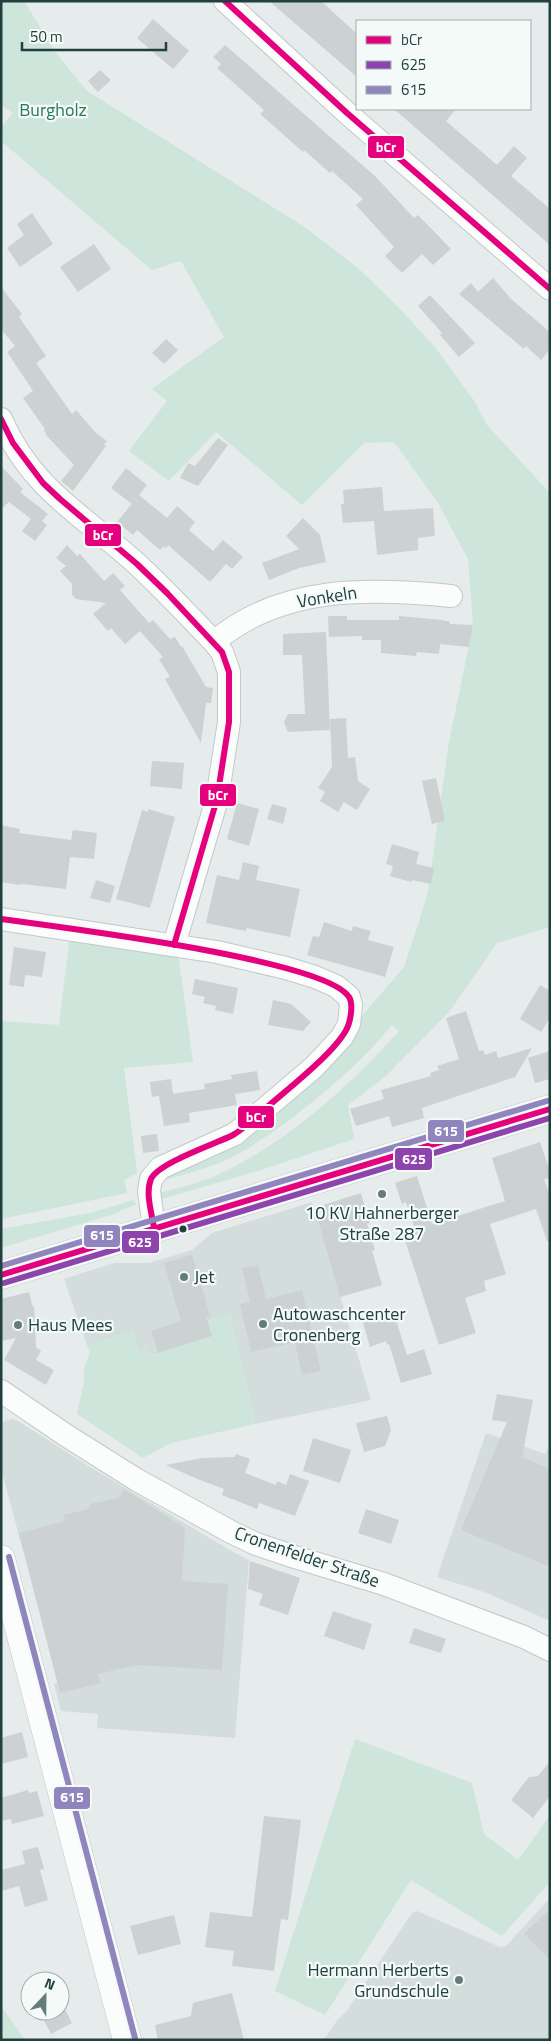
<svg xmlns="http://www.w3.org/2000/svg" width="551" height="2041" font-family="'Titillium Web',sans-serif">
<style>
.built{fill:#d3dddc}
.green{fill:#cee5db}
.building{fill:#ccd2d1}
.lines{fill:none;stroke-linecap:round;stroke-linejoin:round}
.street-casing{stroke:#c3c8c8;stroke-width:24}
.secondary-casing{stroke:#c1c9c8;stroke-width:29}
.street{stroke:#fbfcfc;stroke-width:22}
.secondary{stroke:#fbfcfc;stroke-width:28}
.bus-1-casing{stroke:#f4faf8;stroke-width:10}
.bus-2-casing{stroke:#f4faf8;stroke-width:10}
.bus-3-casing{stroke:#f4faf8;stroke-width:10}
.bus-1{stroke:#e5007d;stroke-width:6}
.bus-2{stroke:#8e44ad;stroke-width:6}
.bus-3{stroke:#9185be;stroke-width:6}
.poi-dot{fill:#667c7c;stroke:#f4faf8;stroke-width:2}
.bus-dot{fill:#214140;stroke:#f4faf8;stroke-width:2}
.labels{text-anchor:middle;stroke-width:4.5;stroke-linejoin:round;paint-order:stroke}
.park-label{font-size:18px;fill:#287a5d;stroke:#f4faf8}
.street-label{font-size:18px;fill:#214140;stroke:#f4faf8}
.poi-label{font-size:18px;fill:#214140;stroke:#f4faf8;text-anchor:start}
.line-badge{stroke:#f4faf8;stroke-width:2}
.badge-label{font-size:14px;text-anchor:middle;font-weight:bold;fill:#fff}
</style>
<rect width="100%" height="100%" fill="#e6ebeb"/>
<path class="built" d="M312 1202 371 1400 255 1424 230 1313 212 1336 149 1356 138 1350 133 1331 87 1345 64 1279 114 1263H149L192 1250 212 1233Z
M11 1419 18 1421 90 1467 235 1553 249 1560 235 1738 97 1728 98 1714 61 1711 54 1684 58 1682 1 1468V1423Z
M486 1433 545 1454 550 1444V1621L487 1593 437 1577Z
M550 1898V2040H324L338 2019 346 2012 412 1913 417 1911 500 1947 506 1946Z"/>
<path class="green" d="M1 1H24L56 53 87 91 306 228 358 268 400 309 434 346 475 402 487 425 550 493V927L497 943 450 1011 386 1076 348 1105 354 1139 261 1170 158 1200 157 1194C176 1188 197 1184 215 1176 283 1146 351 1085 399 1031L392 1025C362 1062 326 1092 288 1121 268 1135 248 1150 226 1160 205 1169 183 1175 161 1181L169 1171 228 1144 355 1024 404 967 423 909 428 891 449 742 473 626 468 559 438 503 394 442 364 443 302 505 216 432 169 481 129 451 167 401 152 389 224 337 181 261 152 270 1 141V127L13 113 1 105Z
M70 934 178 953 193 1062 124 1068 137 1173 124 1180 127 1193 1 1219V1021L59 1025Z
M134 1200 136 1204 114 1214 1 1248V1229L90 1213Z
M230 1313 255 1424 171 1443 143 1458 77 1414 84 1381V1369L90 1352 87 1345 133 1331 138 1350 147 1348 149 1356 212 1336 208 1322 211 1318Z
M355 1739 472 1783 484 1834 518 1860 550 1815V1882L502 1936 411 1880 325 2015 275 1991Z
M1 2007H2L25 2040H1Z"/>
<path class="building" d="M269 1H321L357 34V77Z
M153 19 189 51 173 69 137 38Z
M225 45 376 177 414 218 418 215 451 249 433 265 422 254 402 273 385 256 394 247 356 205 363 199 332 171 330 173 304 150 303 152 260 114 264 110 217 68 221 64 213 57Z
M100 70 111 80 98 92 88 81Z
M394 109H456L446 121 497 165 514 146 527 158 511 176 550 209V245Z
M32 213 53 244 20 267 7 248 24 235 17 224Z
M94 244 111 269 78 292 60 267Z
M493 278 511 299 550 332V349L541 360 526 346 524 349 459 294 471 283 478 292Z
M1 287 22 314 19 317 46 356 36 363 72 414 76 410 96 433 107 441 104 444 106 446 73 491 61 481 74 465 47 436 44 430 45 429 23 398 33 391 7 352 15 346 1 329Z
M430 295 475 343 459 357 440 335 442 333 418 306Z
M166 339 178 350 164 364 152 353Z
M218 438 228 445 198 486 180 478 188 463 195 466Z
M1 466 23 489 20 492 48 514 42 521 47 525 35 541 22 531 31 519 9 502 1 509Z
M126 468 147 485 132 504 111 488Z
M382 487 384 511 433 508 435 536 418 538V550L377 555 374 521 343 523 341 504H344L343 490Z
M139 495 167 518 177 506 195 522 189 530 213 551 223 540 243 557 232 569 226 564 210 582 168 545 166 548 164 546 160 550 137 530 133 535 117 522Z
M303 518 320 535 326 562 299 568 269 580 262 563 299 549 286 536Z
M67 545 77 556 80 554 104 581 113 573 125 586 120 590 149 623 153 620 170 639 175 637 181 647 182 646 206 687 213 688 211 703H206L201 743 165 679 170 677 159 659 163 657 140 631 125 644 111 628 108 631 93 614 106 603 76 599 72 595V584L60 571 66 566 56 558Z
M328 616H347V620H399V616L442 620 450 622V624L473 625 469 647 440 644 439 654 417 652 416 656 381 653V640H362V636L329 637Z
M326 632 330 730 288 732 284 722 288 714H305L302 655H283V634Z
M346 718 348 758 355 757 358 781 370 789 357 810 344 802 338 812 320 801 325 792 318 788 332 767 330 719Z
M152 761 184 763 182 789 150 786Z
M436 778 445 821 432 824 422 781Z
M237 803 259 809 249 846 227 839Z
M272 804 287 808 283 824 267 819Z
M148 809 175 817 150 908 116 899 142 810 148 812Z
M1 825 20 829 19 833 71 840 73 830 97 833 94 859 70 857 66 889 21 884 20 885 1 882Z
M392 844 419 852 416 864 434 868 431 884 412 880 411 882 390 876 393 866 386 864Z
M243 862 259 866 256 880 300 889 290 937 246 928V931L206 923 217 875 239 880Z
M96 880 115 886 110 903 90 898Z
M324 922 352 931 353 926 371 931 368 940 394 947 385 977 307 955 313 936 319 937Z
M14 947 46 952 42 977 25 975 24 987 9 985Z
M195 979 238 988 233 1014 215 1010 216 1006 203 1003 205 997 192 994Z
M540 985 550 991V1018L541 1032 520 1019Z
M273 1000 291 1004 311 1022 303 1031 268 1025Z
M466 1011 479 1051 483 1050 485 1055 496 1051 498 1058 532 1048 515 1077 422 1108 424 1118 392 1127 389 1116 356 1126 350 1109 384 1099 381 1090 431 1076 430 1073 439 1070 437 1066 459 1059 446 1018Z
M550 1051V1079L535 1083 528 1058Z
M257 1071 260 1090 235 1094 237 1105 189 1113 190 1122 164 1126 159 1096 152 1097 150 1082 171 1079 173 1094 164 1095 205 1089 204 1084 232 1079 231 1075Z
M157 1134 159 1151 143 1153 141 1136Z
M540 1142 550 1171V1178L544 1179 550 1196V1241H547L536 1209 490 1224 506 1274 484 1281 486 1291 465 1298 476 1333 439 1345 403 1234 415 1230 406 1202 402 1204 395 1183 417 1176 432 1224 505 1201 492 1158Z
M361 1193 370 1223 367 1224 375 1250 372 1251 382 1285 340 1297 317 1218 326 1215 323 1205Z
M192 1255 210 1316 206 1317 212 1336 158 1353 151 1331 181 1321 164 1263Z
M258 1265 266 1299 302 1290 321 1371 302 1375 295 1342 251 1352 240 1304 250 1302 242 1268Z
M29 1292 33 1308 34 1305 36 1347 41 1351 36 1360 54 1370 46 1385 4 1360 16 1338 1 1341V1299Z
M390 1315 391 1318 395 1317 407 1355 424 1349 432 1374 401 1383 389 1344 387 1345 386 1341 370 1347 363 1323Z
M497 1394 533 1400 522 1457 550 1469V1567L461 1530 507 1422 492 1420Z
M387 1416 391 1430 385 1446 364 1452 356 1423Z
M313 1438 351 1450 340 1483 303 1471Z
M236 1454 250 1459 245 1473 276 1485 277 1481 286 1485 290 1474 309 1481 295 1516 259 1503 257 1509 222 1495 224 1489 195 1478 166 1465 202 1458 235 1457Z
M124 1489 185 1528 182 1581 228 1584 222 1670 137 1665 98 1674 101 1683 60 1693 19 1533 65 1521 63 1515 88 1509 90 1504 119 1498Z
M366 1509 399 1520 391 1544 358 1533Z
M250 1561 300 1578 288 1615 259 1605 263 1594 248 1589Z
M333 1611 372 1624 364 1650 324 1636Z
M414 1628 446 1639 441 1653 409 1643Z
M22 1732 28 1757 1 1764V1738Z
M550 1761V1796L533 1818 511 1800 529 1777 538 1776Z
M28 1790 29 1793 37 1791 44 1816 12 1824 11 1819 1 1821V1798Z
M264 1816 301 1820 288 1920 281 1919 274 1971 232 1966 234 1951 205 1947 210 1912 252 1917Z
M38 1847 44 1869 40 1870 48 1900 25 1907 19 1886 1 1891V1870L25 1864 22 1851Z
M550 1909V1960L524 1934Z
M174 1915 181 1944 138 1955 130 1926Z
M232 1993 244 2040H158L155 2025 191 2016 193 2003Z
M39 2011H66L72 2023 51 2034Z"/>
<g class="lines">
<g class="street-casing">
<path id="street" d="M225 1 347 113 550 289
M1 419C31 489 83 515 137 564 164 589 189 616 214 642L222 652 229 672V722L217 799 174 945
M214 642C281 585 369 588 451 596
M1 919 217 952 286 968 315 977 336 986 349 997 351 1005 349 1024 342 1037 314 1067 235 1134 160 1168 151 1179 149 1191 154 1228
M1 1391 67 1436 137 1480 231 1532 256 1544 295 1557 384 1584 524 1637 550 1650"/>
</g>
<g class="secondary-casing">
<path id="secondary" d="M1 1275 550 1109
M1 1559 127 2040"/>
</g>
<use href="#street" class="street"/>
<use href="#secondary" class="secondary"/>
<g class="bus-1-casing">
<path id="bus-1" d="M225 1 347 113 550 289
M1 419 13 443 43 483 60 499 137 564 167 593 222 652 229 672V722L217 799 174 945
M1 919C56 927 325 959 349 997 353 1003 351 1016 349 1023 343 1047 285 1091 265 1109 255 1117 244 1129 233 1135 215 1144 158 1163 151 1179 145 1193 152 1214 154 1228
M1 1275 550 1109"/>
</g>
<g class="bus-2-casing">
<path id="bus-2" d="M4 1283 550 1118"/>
</g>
<g class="bus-3-casing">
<path id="bus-3" d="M1 1266 547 1101
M9 1557 135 2038"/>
</g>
<use href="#bus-1" class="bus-1"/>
<use href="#bus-2" class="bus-2"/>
<use href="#bus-3" class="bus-3"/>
</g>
<g class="poi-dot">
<circle cx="382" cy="1194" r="5"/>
<circle cx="184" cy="1277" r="5"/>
<circle cx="263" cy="1324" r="5"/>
<circle cx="18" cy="1325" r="5"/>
<circle cx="459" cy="1980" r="5"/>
</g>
<circle class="bus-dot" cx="183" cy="1229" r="4.5"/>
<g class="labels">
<g class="park-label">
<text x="53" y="116">Burgholz</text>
</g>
<g class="street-label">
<text transform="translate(327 597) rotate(-9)" y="6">Vonkeln</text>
<text transform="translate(307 1557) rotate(19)" y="6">Cronenfelder Straße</text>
</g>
<g class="poi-label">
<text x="382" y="1219" text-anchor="middle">10 KV Hahnerberger<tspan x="382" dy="21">Straße 287</tspan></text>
<text x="194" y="1283">Jet</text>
<text x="273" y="1320">Autowaschcenter<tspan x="273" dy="21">Cronenberg</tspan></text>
<text x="28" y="1331">Haus Mees</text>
<text x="449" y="1976" text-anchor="end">Hermann Herberts<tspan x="449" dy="21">Grundschule</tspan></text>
</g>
</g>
<g class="line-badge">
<rect x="367" y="135" width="38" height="24" rx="5" fill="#e5007d"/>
<rect x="84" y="523" width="38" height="24" rx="5" fill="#e5007d"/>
<rect x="199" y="783" width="38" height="24" rx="5" fill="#e5007d"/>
<rect x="237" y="1105" width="38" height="24" rx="5" fill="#e5007d"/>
<rect x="427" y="1119" width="38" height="24" rx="5" fill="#9185be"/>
<rect x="394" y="1147" width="39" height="24" rx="5" fill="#8e44ad"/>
<rect x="83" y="1224" width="38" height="24" rx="5" fill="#9185be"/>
<rect x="121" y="1230" width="39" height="24" rx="5" fill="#8e44ad"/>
<rect x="53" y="1786" width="38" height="24" rx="5" fill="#9185be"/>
</g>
<g class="badge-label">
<text x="386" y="152">bCr</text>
<text x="103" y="540">bCr</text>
<text x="218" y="800">bCr</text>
<text x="256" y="1122">bCr</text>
<text x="446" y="1136">615</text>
<text x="414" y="1164">625</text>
<text x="102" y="1240">615</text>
<text x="140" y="1247">625</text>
<text x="72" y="1802">615</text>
</g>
<rect width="551" height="2041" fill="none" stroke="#214140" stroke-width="5"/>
<rect x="356" y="20" width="175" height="90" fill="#f4faf8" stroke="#a0b0ae"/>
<rect x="366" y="36" width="25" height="8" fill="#e5007d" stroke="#a0b0ae"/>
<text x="401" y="45" font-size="15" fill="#214140">bCr</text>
<rect x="366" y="61" width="25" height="8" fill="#8e44ad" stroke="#a0b0ae"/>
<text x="401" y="70" font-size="15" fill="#214140">625</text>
<rect x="366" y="86" width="25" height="8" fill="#9185be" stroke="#a0b0ae"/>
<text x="401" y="95" font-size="15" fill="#214140">615</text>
<g transform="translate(45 1996) rotate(22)"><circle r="24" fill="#f4faf8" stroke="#a0b0ae"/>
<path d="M0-4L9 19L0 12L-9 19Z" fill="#667c7c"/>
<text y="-8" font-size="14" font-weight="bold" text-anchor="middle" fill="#214140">N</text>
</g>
<path d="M22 42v8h144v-8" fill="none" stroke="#214140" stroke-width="2.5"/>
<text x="30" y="42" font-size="15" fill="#214140" stroke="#f4faf8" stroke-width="4" paint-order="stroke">50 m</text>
</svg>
